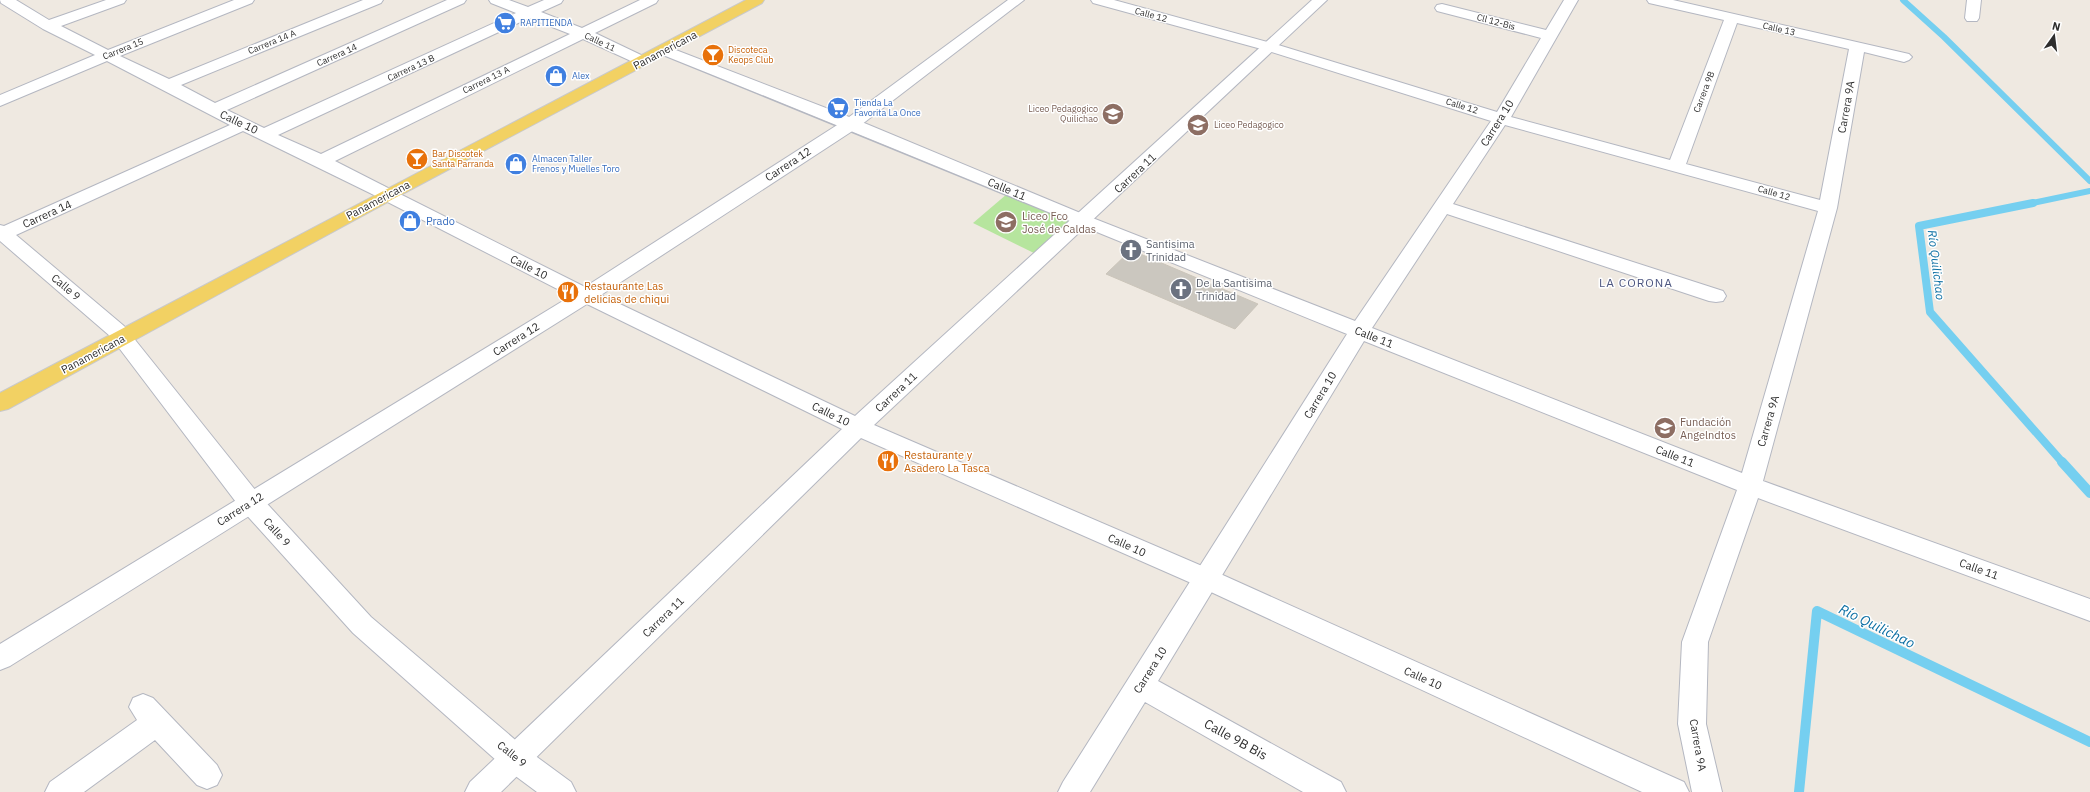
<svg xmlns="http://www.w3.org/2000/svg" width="2090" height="792" font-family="'IBM Plex Sans',sans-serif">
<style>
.green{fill:#b6e59e}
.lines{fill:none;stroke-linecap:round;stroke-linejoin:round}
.stream-far2{stroke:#75cff0;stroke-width:6}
.stream-far1{stroke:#75cff0;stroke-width:8}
.stream{stroke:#75cff0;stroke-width:10}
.building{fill:#cbc7bf;stroke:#cbc5ba}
.street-casing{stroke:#b4b7c1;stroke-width:2}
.secondary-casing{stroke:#b4b7c1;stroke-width:2}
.primary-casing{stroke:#c9c9c9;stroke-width:2}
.street{fill:#fff;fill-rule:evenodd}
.secondary{fill:#fff;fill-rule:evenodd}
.primary{fill:#f2d163;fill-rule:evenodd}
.labels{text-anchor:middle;stroke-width:3;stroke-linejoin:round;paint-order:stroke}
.far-street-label{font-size:9px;fill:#2e2e2e;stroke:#fff}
.far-shop-label{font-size:9px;fill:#366cbe;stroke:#fff;text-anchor:start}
.far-food-label{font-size:9px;fill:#c56008;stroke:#fff;text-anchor:start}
.far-education-label{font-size:9px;fill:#785e54;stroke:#fff;text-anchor:end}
.street-label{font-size:11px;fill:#2e2e2e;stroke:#fff}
.education-label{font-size:11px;fill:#785e54;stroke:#fff;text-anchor:start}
.shop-label{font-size:11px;fill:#366cbe;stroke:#fff;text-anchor:start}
.worship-label{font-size:11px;fill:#5b616d;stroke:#fff;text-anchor:start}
.food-label{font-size:11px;fill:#c56008;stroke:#fff;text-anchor:start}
.water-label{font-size:12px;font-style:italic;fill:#0d6fa3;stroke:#fff}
.neighbourhood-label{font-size:12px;letter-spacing:1px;fill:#4d5680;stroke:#fff}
.near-street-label{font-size:13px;fill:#2e2e2e;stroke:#fff}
.near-water-label{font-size:14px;font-style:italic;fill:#0d6fa3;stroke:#fff}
</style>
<rect width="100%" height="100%" fill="#efe9e1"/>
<path class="green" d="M1007 194 1076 222 1038 255 973 223Z"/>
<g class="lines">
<path class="stream-far2" d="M1903 0 1944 37 2090 181
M2028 204 2090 191"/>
<path class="stream-far1" d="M2033 203 1919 226 1930 312 2063 463"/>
<path class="stream" d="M2062 462 2090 493
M1799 792 1817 611 2090 742"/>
</g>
<path class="building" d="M1131 250 1258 304 1235 329 1106 274Z"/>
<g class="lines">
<g class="street-casing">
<path id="street" d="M0 0H16L49 20 106 0H126L124 3 61 26 108 50 234 0H254L252 3 120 56 169 79 363 0H383L381 3 181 85 215 103 447 0H466L464 3 227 110 264 128 516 13 491 3 489 0H509L528 7 544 0H563L561 3 541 12 582 28 640 0H658L656 3 595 33 641 55 644 58 641 61H631L583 39 335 161 384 186 387 190 384 194 378 195 372 194 243 131 16 235 124 326 260 496 371 617 526 749 571 782 576 792H537L506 769 353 633 242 510 110 336 0 241V225L4 226 230 125 107 61 0 106V95L95 55 43 29 1 3ZM529 18 570 34 321 154 278 135Z
M1091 0H1114L1275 44 1497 112 1541 38 1437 11 1435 8 1437 5 1442 4 1546 30 1564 0H1578L1511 117 1670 160 1724 20 1649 3 1647 0H1673L1909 54 1912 57 1909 60 1904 62 1864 52 1837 208 1763 481 2090 599V621L1758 498 1708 642 1706 724 1722 792H1692L1678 724 1682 642 1737 490 1364 341 1158 681 1341 782 1346 792H1303L1145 702 1090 792H1058L1063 782 1347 334C1117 241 888 145 658 53L655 50 658 47H668L857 120 1090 217 1355 321 1491 121 1265 50 1093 3ZM1737 23 1849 49 1820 200 1686 164ZM1505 125 1818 211 1742 473 1372 328 1447 214 1709 301 1716 302 1723 301 1726 296 1723 291 1453 204Z
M1967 0H1981L1979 18 1977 21H1967L1965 18Z
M143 694 153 698 217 765 222 775 217 785 207 789 197 785 155 740 84 792H45L50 782 137 720 129 707 133 698Z"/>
</g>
<g class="secondary-casing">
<path id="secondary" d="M1008 0H1024L857 128 601 295 855 416 1312 0H1327L874 425 1216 572 1684 782 1689 792H1642L1198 586 861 438 501 792H465L470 782 842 429 587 304 10 666 0 670V644L571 296 372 194 369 190 372 186 378 185 384 186 585 287 845 120Z"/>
</g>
<g class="primary-casing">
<path id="primary" d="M746 0H764L762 3 393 199 8 409 0 411V393Z"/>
</g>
<use href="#street" class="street"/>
<use href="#secondary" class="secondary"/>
<use href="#primary" class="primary"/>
</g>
<defs>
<g id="supermarket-disc" transform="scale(1.15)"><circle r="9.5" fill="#3f7fe0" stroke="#fff"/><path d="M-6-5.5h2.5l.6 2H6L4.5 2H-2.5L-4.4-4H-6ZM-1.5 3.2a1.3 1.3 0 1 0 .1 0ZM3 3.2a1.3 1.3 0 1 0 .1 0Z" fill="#fff"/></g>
<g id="bar-disc" transform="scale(1.15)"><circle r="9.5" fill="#e8710a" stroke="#fff"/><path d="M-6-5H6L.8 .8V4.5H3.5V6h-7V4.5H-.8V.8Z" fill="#fff"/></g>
<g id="shop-disc" transform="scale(1.15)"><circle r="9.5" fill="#3f7fe0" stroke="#fff"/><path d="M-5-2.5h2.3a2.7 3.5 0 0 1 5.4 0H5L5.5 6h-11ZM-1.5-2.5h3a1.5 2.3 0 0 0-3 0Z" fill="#fff"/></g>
<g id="school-disc" transform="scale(1.15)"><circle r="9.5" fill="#8d6e63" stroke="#fff"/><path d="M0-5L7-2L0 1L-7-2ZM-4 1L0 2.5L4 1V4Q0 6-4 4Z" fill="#fff"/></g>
<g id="church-disc" transform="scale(1.15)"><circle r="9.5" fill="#6b7280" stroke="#fff"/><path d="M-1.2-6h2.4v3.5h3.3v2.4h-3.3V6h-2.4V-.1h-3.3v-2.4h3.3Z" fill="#fff"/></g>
<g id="restaurant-disc" transform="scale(1.15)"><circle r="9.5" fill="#e8710a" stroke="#fff"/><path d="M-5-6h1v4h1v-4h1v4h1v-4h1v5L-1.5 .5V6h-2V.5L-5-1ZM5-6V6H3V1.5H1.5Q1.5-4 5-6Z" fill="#fff"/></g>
</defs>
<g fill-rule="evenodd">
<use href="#supermarket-disc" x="505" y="23"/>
<use href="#bar-disc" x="713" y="55"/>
<use href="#shop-disc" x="556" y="76"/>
<use href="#supermarket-disc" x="838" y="108"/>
<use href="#school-disc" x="1113" y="114"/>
<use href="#school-disc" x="1198" y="125"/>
<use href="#bar-disc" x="417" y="159"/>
<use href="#shop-disc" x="516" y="164"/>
<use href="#shop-disc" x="410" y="221"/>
<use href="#school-disc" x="1006" y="222"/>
<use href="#church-disc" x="1131" y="250"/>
<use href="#church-disc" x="1181" y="289"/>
<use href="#restaurant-disc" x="568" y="292"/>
<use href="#school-disc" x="1665" y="428"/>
<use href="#restaurant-disc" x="888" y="461"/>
</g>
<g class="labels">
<g class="far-street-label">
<text transform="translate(1151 15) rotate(15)" y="3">Calle 12</text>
<text transform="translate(1496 22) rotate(15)" y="3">Cll 12-Bis</text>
<text transform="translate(1779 29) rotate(13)" y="3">Calle 13</text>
<text transform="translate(272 42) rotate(-22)" y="3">Carrera 14 A</text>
<text transform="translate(600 42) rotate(25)" y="3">Calle 11</text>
<text transform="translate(123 49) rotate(-22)" y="3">Carrera 15</text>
<text transform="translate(337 55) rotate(-24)" y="3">Carrera 14</text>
<text transform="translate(411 68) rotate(-25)" y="3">Carrera 13 B</text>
<text transform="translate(486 80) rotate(-26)" y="3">Carrera 13 A</text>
<text transform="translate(1704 92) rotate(-69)" y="3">Carrera 9B</text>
<text transform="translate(1462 106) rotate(17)" y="3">Calle 12</text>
<text transform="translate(1774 193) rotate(16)" y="3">Calle 12</text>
</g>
<g class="far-shop-label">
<text x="520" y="26">RAPITIENDA</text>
<text x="572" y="79">Alex</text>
<text x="854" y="106">Tienda La<tspan x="854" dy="10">Favorita La Once</tspan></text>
<text x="532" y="162">Almacen Taller<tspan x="532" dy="10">Frenos y Muelles Toro</tspan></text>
</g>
<g class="far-food-label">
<text x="728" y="53">Discoteca<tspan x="728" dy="10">Keops Club</tspan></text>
<text x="432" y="157">Bar Discotek<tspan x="432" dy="10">Santa Parranda</tspan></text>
</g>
<g class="far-education-label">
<text x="1098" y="112">Liceo Pedagogico<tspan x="1098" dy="10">Quilichao</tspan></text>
<text x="1214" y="128" text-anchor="start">Liceo Pedagogico</text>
</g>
<g class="street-label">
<text transform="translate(665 50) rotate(-28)" y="4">Panamericana</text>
<text transform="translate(1846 107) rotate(-80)" y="4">Carrera 9A</text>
<text transform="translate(239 122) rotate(25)" y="4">Calle 10</text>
<text transform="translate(1497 123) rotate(-58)" y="4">Carrera 10</text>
<text transform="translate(788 164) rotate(-33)" y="4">Carrera 12</text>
<text transform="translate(1135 173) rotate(-43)" y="4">Carrera 11</text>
<text transform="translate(1007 189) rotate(23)" y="4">Calle 11</text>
<text transform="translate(378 200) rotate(-28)" y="4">Panamericana</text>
<text transform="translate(47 214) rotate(-24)" y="4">Carrera 14</text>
<text transform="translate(529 267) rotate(27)" y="4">Calle 10</text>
<text transform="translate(66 287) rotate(40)" y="4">Calle 9</text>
<text transform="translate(1374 337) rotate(22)" y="4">Calle 11</text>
<text transform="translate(516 339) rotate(-32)" y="4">Carrera 12</text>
<text transform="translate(93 354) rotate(-28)" y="4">Panamericana</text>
<text transform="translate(896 392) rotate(-43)" y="4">Carrera 11</text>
<text transform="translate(1320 395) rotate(-59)" y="4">Carrera 10</text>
<text transform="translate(831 414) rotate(26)" y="4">Calle 10</text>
<text transform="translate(1768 421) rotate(-74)" y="4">Carrera 9A</text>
<text transform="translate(1675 456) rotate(22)" y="4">Calle 11</text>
<text transform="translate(240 509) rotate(-32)" y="4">Carrera 12</text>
<text transform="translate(277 532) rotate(48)" y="4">Calle 9</text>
<text transform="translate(1127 545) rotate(24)" y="4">Calle 10</text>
<text transform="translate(1979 569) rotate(20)" y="4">Calle 11</text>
<text transform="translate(663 617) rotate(-44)" y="4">Carrera 11</text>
<text transform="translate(1150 670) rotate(-58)" y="4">Carrera 10</text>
<text transform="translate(1423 678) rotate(24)" y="4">Calle 10</text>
<text transform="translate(1698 745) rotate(80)" y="4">Carrera 9A</text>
<text transform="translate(512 754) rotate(39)" y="4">Calle 9</text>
</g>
<g class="education-label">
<text x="1022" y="220">Liceo Fco<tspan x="1022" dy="13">José de Caldas</tspan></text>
<text x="1680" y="426">Fundación<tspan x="1680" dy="13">Angelndtos</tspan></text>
</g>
<g class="shop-label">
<text x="426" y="225">Prado</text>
</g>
<g class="worship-label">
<text x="1146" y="248">Santisima<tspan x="1146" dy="13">Trinidad</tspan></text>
<text x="1196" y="287">De la Santisima<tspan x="1196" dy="13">Trinidad</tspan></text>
</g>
<g class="food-label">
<text x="584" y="290">Restaurante Las<tspan x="584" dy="13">delicias de chiqui</tspan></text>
<text x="904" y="459">Restaurante y<tspan x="904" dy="13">Asadero La Tasca</tspan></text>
</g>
<g class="water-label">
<text transform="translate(1936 265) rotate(83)" y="4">Río Quilichao</text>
</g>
<g class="neighbourhood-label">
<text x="1636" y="287">LA CORONA</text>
</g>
<g class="near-street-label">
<text transform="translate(1236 739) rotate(29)" y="5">Calle 9B Bis</text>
</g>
<g class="near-water-label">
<text transform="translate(1877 626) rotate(26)" y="5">Río Quilichao</text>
</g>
</g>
<g transform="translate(2054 36) rotate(14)" stroke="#ffffff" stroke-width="3" paint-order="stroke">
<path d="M0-3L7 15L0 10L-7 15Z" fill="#2e2e2e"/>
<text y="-6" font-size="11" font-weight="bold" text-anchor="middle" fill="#2e2e2e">N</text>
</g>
</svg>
